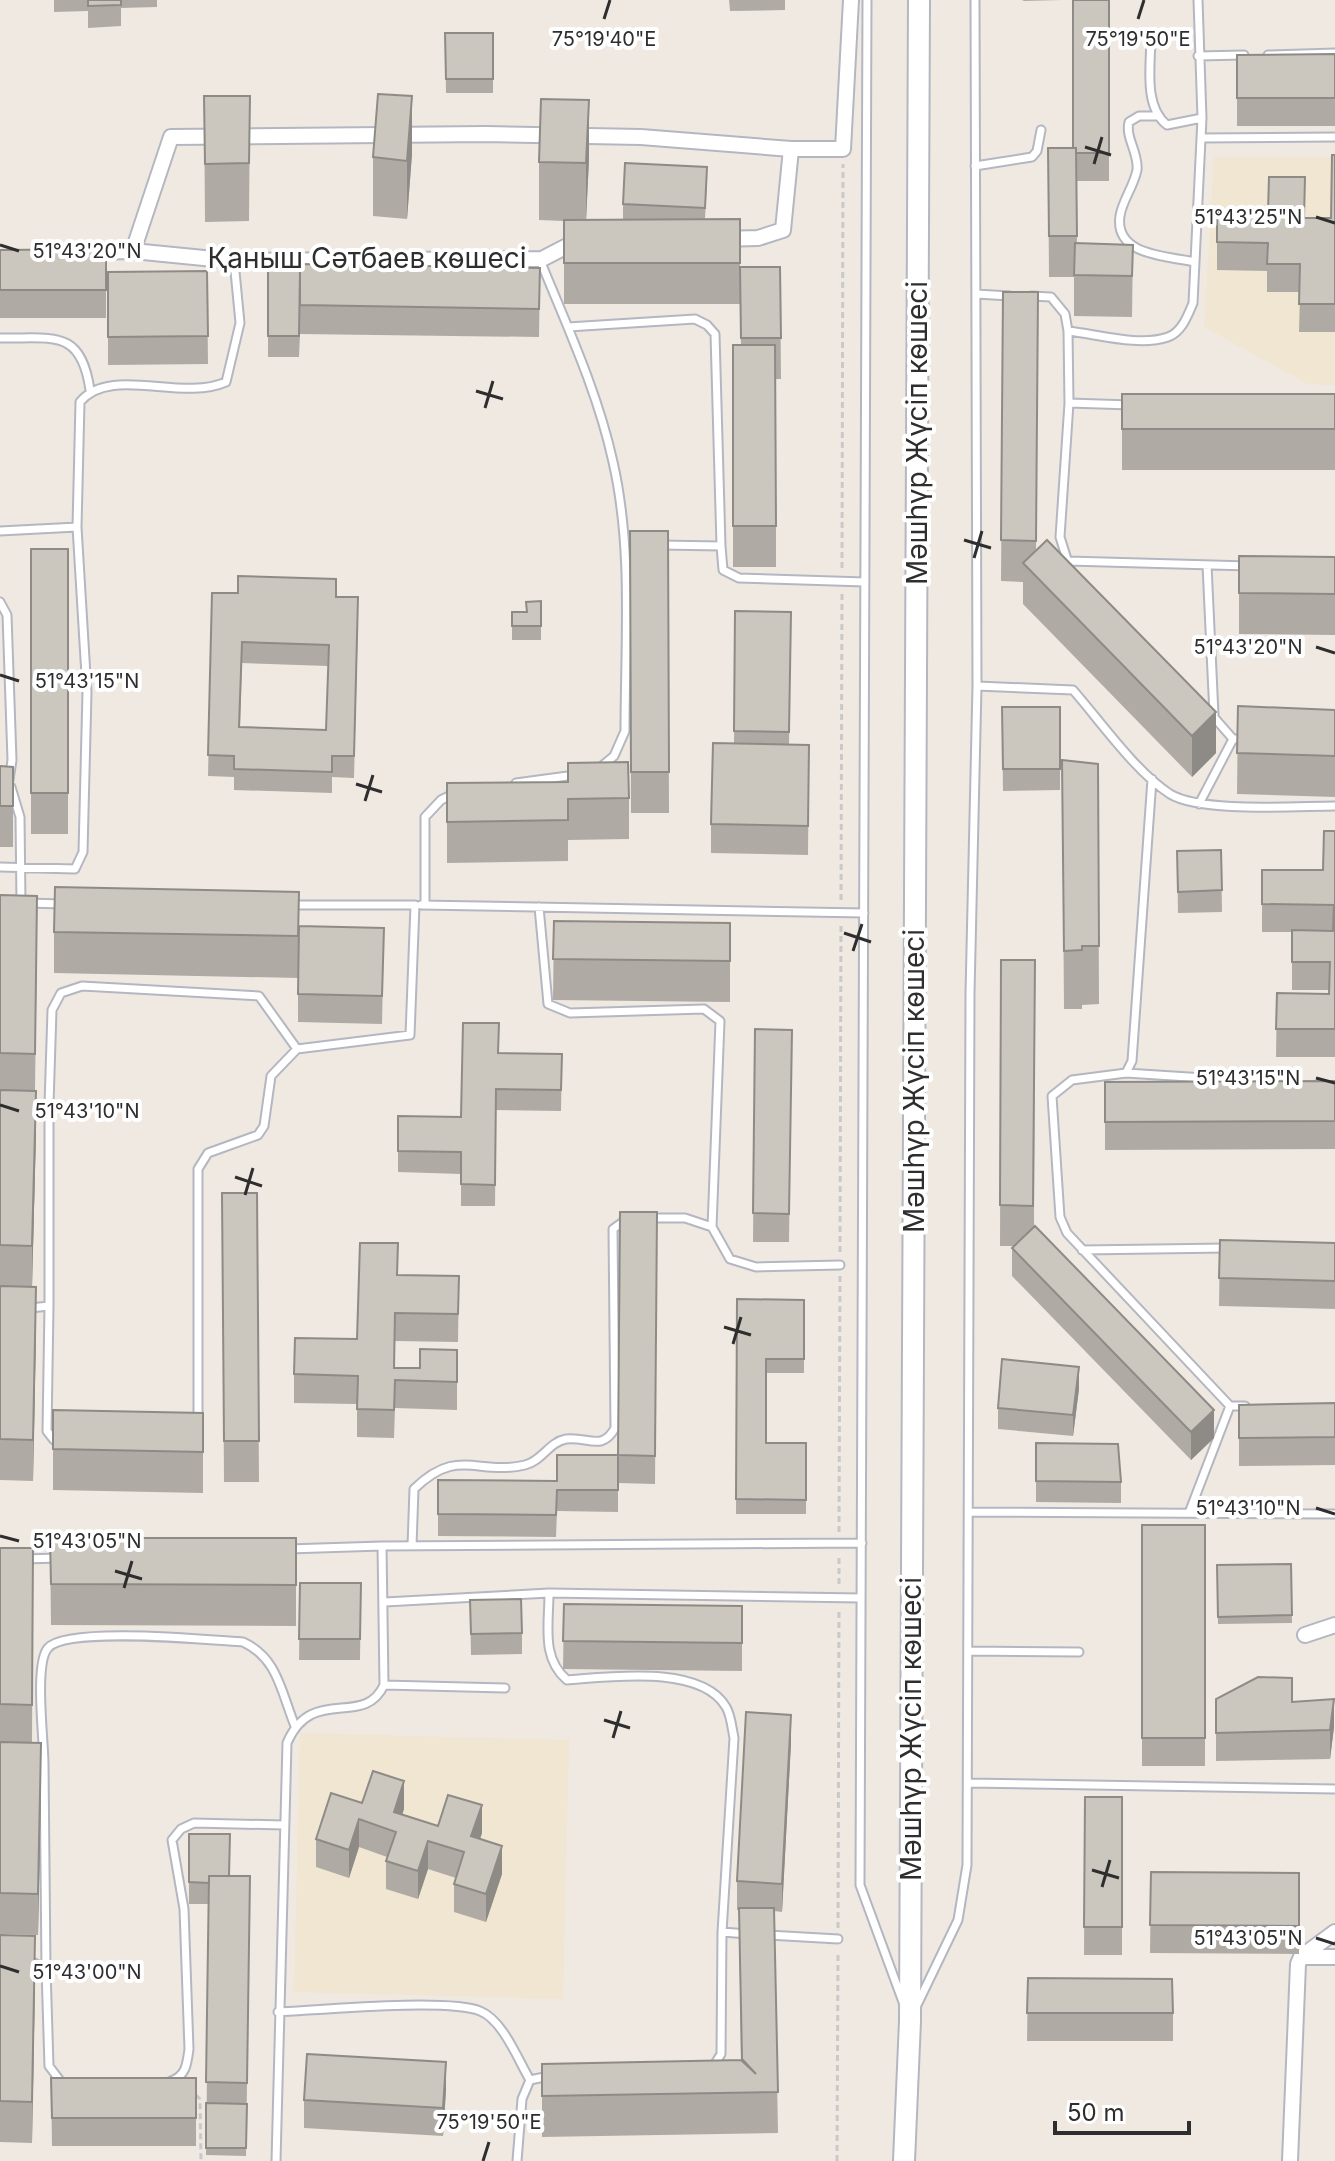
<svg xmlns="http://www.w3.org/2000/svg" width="1335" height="2161" font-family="Inter,sans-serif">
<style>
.education{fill:#f0e6d1}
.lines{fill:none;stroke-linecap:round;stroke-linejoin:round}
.lane-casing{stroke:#b4b7c1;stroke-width:11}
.street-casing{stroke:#b4b7c1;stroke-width:18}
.secondary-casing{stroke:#b4b7c1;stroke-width:24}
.path{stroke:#c9c9c9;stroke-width:3;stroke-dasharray:6 4;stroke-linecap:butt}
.lane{stroke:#fff;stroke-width:7}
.street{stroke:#fff;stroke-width:14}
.secondary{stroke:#fff;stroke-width:20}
.wall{fill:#afaba4;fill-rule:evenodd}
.shaded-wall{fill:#8e8b86}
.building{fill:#cbc7bf;stroke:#8e8b86;stroke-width:2;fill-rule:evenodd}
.ticks{fill:none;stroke:#2e2e2e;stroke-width:3}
.labels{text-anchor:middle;stroke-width:8;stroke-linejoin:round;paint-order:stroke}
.street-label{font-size:28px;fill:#2e2e2e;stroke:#fff}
.ticks-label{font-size:20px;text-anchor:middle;fill:#2e2e2e;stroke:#fff;stroke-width:8;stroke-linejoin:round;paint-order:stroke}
</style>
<rect width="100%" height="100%" fill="#efe9e1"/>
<path class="education" d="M1335 157V385L1308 384 1204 327 1214 158Z
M300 1733 569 1740 563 1999 294 1992Z"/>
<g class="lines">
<g class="lane-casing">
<path id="lane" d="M867 0 860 1885 903 2002
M1151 36C1151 64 1143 106 1167 125L1202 118
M1268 55 1335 53
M1198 56 1244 55
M1156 116H1139L1129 122C1125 138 1139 153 1137 170 1134 186 1122 201 1120 216 1114 256 1168 256 1195 262
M1201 138 1335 137
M975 166 1032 157 1037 151 1041 130
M540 260C567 326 598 393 613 462 633 549 625 643 625 731L614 756 602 766
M976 294 1010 296
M1031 296 1051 297 1065 314 1068 331 1069 403 1060 537 1070 569
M568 327 695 319 707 325 715 334 721 546
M1068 331C1097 334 1139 347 1168 337 1182 332 1188 315 1193 303L1202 118 1198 0
M0 338C53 339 81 328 90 390
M1069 403 1131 405
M0 531 77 527 80 402C110 365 181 402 226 382L240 323 234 261
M660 545 721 546 723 570 739 578 865 582
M1068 561 1249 566
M1207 565 1214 715
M0 602 7 615 12 760 9 780 0 786
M977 686 1073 690C1101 722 1135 771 1170 794 1201 813 1296 806 1335 806
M1212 715 1233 739H1245
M1152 779 1132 1061 1126 1073 1072 1080 1052 1096 1060 1217 1067 1233 1230 1406
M516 783 575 775
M11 787 20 817 21 903
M1199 804 1233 739
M0 867 75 869 83 852 87 692 77 527
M27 903 63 904
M421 905 864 913
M425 905V817L441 800 453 794
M539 907 548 1004 570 1013 704 1009 720 1021 712 1227
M1126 1073 1267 1082
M49 1105 52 1010 61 993 82 986 259 996 297 1049
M30 1107 49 1105V1306
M651 1218H685L712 1227 730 1259 756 1267 840 1265
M1082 1250 1227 1248
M30 1308 49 1306 47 1431 54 1440H59
M198 1422V1169L208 1153 258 1135 264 1126 271 1076 297 1049 410 1035 415 905H291
M971 1512 1335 1514
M1189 1513 1230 1406H1245
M412 1546 414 1489C458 1446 477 1476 525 1465 542 1461 549 1442 566 1439 587 1436 602 1452 615 1428L613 1229 627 1219
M288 1549 382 1546
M24 1559 60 1558
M549 1593C549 1625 541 1658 567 1680 609 1677 701 1664 726 1707 731 1715 732 1729 734 1738L722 1932 721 2054 713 2067
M385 1602 549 1593 861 1598
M969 1651 1079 1652
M384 1685 505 1688
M44 1764 46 1969
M34 1765 44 1764C44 1741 34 1663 48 1648 66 1626 210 1640 243 1642 278 1658 281 1692 295 1726
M968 1783 1335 1789
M722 1932 748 1934
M768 1935 838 1939
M27 1959 46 1969 49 2066 61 2082
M917 2005 958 1920 967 1865 970 993 977 686 975 0
M278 2012C319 2010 448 1998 480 2011 503 2020 518 2060 530 2080
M171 2081C186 2076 187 2064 189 2049L184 1909 172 1840 181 1829 194 1823 284 1825
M276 2161 287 1743C312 1684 364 1729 384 1685L382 1546 862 1543
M517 2161 522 2099 530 2080 549 2076"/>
</g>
<g class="street-casing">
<path id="street" d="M720 239 758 238 783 230 791 149H843L851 0
M133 251 171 137 486 134 641 137 791 149
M88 252 133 251 234 261 542 259 571 244H580
M1305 1635 1335 1625
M1301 1957H1335
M1290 2161 1298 1964 1301 1957 1335 1932"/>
</g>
<g class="secondary-casing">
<path id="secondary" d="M904 2161 910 2021 919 0"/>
</g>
<path class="path" d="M842 568 843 164
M841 900 842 592
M840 1252 841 924
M839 1532 840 1276
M839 1584V1556
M838 1928 839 1608
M196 2095 200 2099 201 2161
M837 2161 838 1952"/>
<use href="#lane" class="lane"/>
<use href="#street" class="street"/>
<use href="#secondary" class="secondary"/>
</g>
<path class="wall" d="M54 0H157V7L121 8V26L88 28V11L54 12Z
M729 0H785V10L730 11Z
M1022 0H1062L1024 1Z
M1109 0V181H1076L1077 243 1133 245 1132 317 1074 316V277H1049L1048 148H1073Z
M445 33H493V93H446Z
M1335 54V126H1237V55Z
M204 96H250L249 221 205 222Z
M412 154 407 219 373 216V157Z
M1335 155V332H1299L1300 292H1267V271L1217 270V212L1305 218H1331Z
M589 159 586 220H640L623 219V204L707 182 705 219H740V304H564V221L539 220V162Z
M106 249V318H0V250Z
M740 267H780L781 379H776V567H733V345H741Z
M540 268 539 337 300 334 299 357H268V270Z
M207 271 208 364 108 365V272Z
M1003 292H1038L1036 550 1216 753 1192 777 1023 604V582L1001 581Z
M1122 394H1335V470H1122Z
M630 531H668L669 813H631Z
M31 549H68V834H31Z
M1239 556 1335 557V635L1239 634Z
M212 593 336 597 358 619 354 778 332 777V793L234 790V777L208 776ZM242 663 328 666 326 730 240 727Z
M541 601V640H512V612H527Z
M735 611 791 612 789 744 809 745 808 855 711 853V824L734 743Z
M1238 706 1335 710V797L1237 794Z
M1002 707H1060V790L1003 791Z
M1062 760 1098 764 1099 1004 1082 1005V1009H1064Z
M0 766 13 767V847H0Z
M447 783 629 798V839L568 840V861L447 863Z
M1335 831V1057H1276L1277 993 1329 994V990H1292V932H1262V870H1323Z
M1221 850 1222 912 1178 913 1177 851Z
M0 895 37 937 35 1091 36 1132 32 1287 36 1328 33 1481 0 1480Z
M554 921 730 923V1002L553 1000Z
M299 926 384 928 382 1024 298 1022V978L54 973V932Z
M1001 960H1035L1034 1227 1214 1438 1191 1460 1012 1276V1248L1014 1246H1000Z
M755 1029 792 1030 789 1242H753Z
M499 1053 562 1054 561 1111 496 1110 495 1206H461V1174L398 1172V1116L461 1117Z
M1335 1081V1149L1105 1150V1082Z
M222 1193H257L259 1482H224Z
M620 1212H657L655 1484 618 1483Z
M1220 1240 1335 1243V1309L1219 1306Z
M397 1275 459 1276 458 1342 395 1341V1368H420L457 1350V1410L395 1408 394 1438 357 1437V1404L294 1403V1374L357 1339Z
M737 1299 804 1300V1373H766V1443H806V1514H736Z
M1079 1389 1073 1436 998 1429V1408Z
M1335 1403V1465L1239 1466V1405Z
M53 1410 203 1413V1493L53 1490Z
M1036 1443 1121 1482V1503L1036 1502Z
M618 1455V1512L557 1511 556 1537 438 1536V1480L557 1481Z
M1142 1525H1205V1766H1142Z
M50 1538H296V1626L51 1625Z
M0 1548H33L32 1743 41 1784 38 1935 0 1934Z
M1291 1564 1292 1623 1218 1624 1217 1565Z
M300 1583H361L360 1660H299Z
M470 1600 522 1633V1654L471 1655Z
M564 1604 742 1606V1671L563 1669Z
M1216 1699 1334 1727 1330 1759 1216 1761Z
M791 1743 782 1912 774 1911 778 2133 542 2137V2064L741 2060 739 1910H737V1881Z
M1085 1797H1122V1955H1084Z
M362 1803 404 1809 402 1814 438 1826 482 1833 480 1839 502 1874 486 1922 454 1912V1884L456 1878 428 1869 418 1899 386 1889V1861L387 1857 359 1847 349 1878 316 1867V1839Z
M189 1834 230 1876H250L246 2156 206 2155 209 1904H189Z
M1151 1872 1299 1873V1954L1150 1953Z
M0 1935 35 1977 32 2143 0 2142Z
M1028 1978 1173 2013V2041H1027Z
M51 2078H196V2146H52Z
M446 2090 443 2136 304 2128V2100Z"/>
<path class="shaded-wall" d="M412 96V154L407 219V161Z
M589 100V159L586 221V163Z
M1216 712V753L1192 777V736Z
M36 1091V1132L32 1287V1246Z
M36 1287V1328L33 1481V1440Z
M1079 1367V1389L1073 1436V1415Z
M1214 1410V1438L1191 1460V1432Z
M1334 1699V1727L1330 1759V1730Z
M791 1715V1743L782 1912V1884Z
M41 1743V1784L38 1935V1894Z
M404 1781V1809L396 1835 394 1812Z
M482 1805V1833L471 1864V1836Z
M359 1819V1847L349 1878V1850Z
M428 1841V1869L418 1899V1871Z
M502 1846V1874L486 1922V1894Z
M35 1936V1977L32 2143V2102Z
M446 2062V2090L443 2136V2108Z"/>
<path class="building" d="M88 0H121V5L88 6Z
M1073 0H1109V153H1076V148H1073Z
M445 33H493V79H446Z
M1335 54V98H1237V55Z
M378 94 412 96 407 161 373 157Z
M204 96H250L249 163 205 164Z
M541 99 589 100 586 163 539 162Z
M1048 148H1076L1077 236H1049Z
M1332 155H1335V304H1299L1300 264H1267L1268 243 1217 242V212H1268L1269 177H1305L1304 218H1331Z
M625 163 707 167 705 208 623 204Z
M740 219V263H564V220Z
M1075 243 1133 245 1132 276 1074 275Z
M106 249V290H0V250Z
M300 264 540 268 539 309 300 305Z
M740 267H780L781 338H741Z
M268 270H300L299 336H268Z
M207 271 208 336 108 337V272Z
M1003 292H1038L1036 541 1001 540Z
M733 345H775L776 526H733Z
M1122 394H1335V429H1122Z
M630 531H668L669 772H631Z
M1047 540 1216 712 1192 736 1023 563Z
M31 549H68V793H31Z
M1239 556 1335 557V594L1239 593Z
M238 576 336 579V597H358L354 756H332V772L234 769V756L208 755 212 593H238ZM242 642 329 645 326 730 239 727Z
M541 601V626H512V612H527L526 602Z
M735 611 791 612 789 732 734 731Z
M1238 706 1335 710V756L1237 753Z
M1002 707H1060V769H1003Z
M713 743 809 745 808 826 711 824Z
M1062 760 1098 764 1099 946H1082V950L1064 951Z
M628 762 629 798 568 799V820L447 822V783L568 782V763Z
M0 766 13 767V806H0Z
M1324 831H1335V1029H1276L1277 993 1329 994 1330 962H1292V930L1333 931 1334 905 1262 904V870H1323Z
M1221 850 1222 890 1178 892 1177 851Z
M55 887 299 892 298 936 54 932Z
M0 895 37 896 35 1054 0 1053Z
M554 921 730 923V961L553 959Z
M299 926 384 928 382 996 298 994Z
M1001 960H1035L1033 1206 1000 1205Z
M463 1023H499L498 1053 562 1054 561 1090 496 1089 495 1185 461 1184V1152L398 1151V1116L461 1117Z
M755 1029 792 1030 789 1214 753 1213Z
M1335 1081V1121L1105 1122V1082Z
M0 1090 36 1091 32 1246 0 1245Z
M222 1193H257L259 1441H224Z
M620 1212H657L655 1456 618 1455Z
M1035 1226 1214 1410 1191 1432 1012 1248Z
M1220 1240 1335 1243V1281L1219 1278Z
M360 1243H398L397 1275 459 1276 458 1314 395 1313 394 1368H420V1349L457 1350V1382L395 1380 394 1410 357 1409 358 1376 294 1374 295 1338 357 1339Z
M0 1286 36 1287 33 1440 0 1439Z
M737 1299 804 1300V1359H766V1443H806V1500L736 1499Z
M1002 1359 1079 1367 1073 1415 998 1408Z
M1335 1403V1437L1239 1438V1405Z
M53 1410 203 1413V1452L53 1449Z
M1036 1443 1118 1444 1121 1482 1036 1481Z
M557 1455H618V1490H557L556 1515 438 1514V1480L557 1481Z
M1142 1525H1205V1738H1142Z
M50 1538H296V1585L51 1584Z
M0 1548H33L32 1705 0 1704Z
M1291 1564 1292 1615 1218 1617 1217 1565Z
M300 1583H361L360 1639H299Z
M521 1599 522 1633 471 1634 470 1600Z
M564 1604 742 1606V1643L563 1641Z
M1258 1677 1292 1678V1702L1334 1699 1330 1730 1216 1733V1699Z
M746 1712 791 1715 782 1884 737 1881Z
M0 1742 41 1743 38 1894 0 1893Z
M373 1771 404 1781 394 1812 438 1826 448 1795 482 1805 471 1836 502 1846 486 1894 454 1884 464 1852 428 1841 418 1871 386 1861 396 1832 359 1819 349 1850 316 1839 331 1793 362 1803Z
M1085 1797H1122V1927H1084Z
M189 1834H230L229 1876H209V1883L189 1882Z
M1151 1872 1299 1873V1926L1150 1925Z
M209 1876H250L247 2083 206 2082Z
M739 1908H774L778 2092 542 2096V2064L741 2060 756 2074 742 2059Z
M0 1935 35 1936 32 2102 0 2101Z
M1028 1978 1172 1979 1173 2013H1027Z
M307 2054 446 2062 443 2108 304 2100Z
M51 2078H196V2118H52Z
M206 2103 247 2104 246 2148H206Z"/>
<path class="ticks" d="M604 19 610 0M1138 19 1144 0M1085 147 1111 155M1094 164 1102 137M1316 217 1335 223M0 245 19 251M476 391 503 399M485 408 493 381M964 540 991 548M974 558 982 531M1316 647 1335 653M0 675 19 681M356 784 382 792M365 801 373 775M844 933 871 942M853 951 862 924M1316 1078 1335 1083M0 1105 19 1111M235 1177 262 1186M245 1195 253 1168M724 1327 751 1335M733 1344 741 1317M1316 1508 1335 1514M0 1536 19 1541M115 1571 142 1579M124 1588 132 1561M604 1720 630 1728M613 1738 621 1711M1092 1870 1119 1878M1102 1887 1110 1860M1316 1938 1335 1944M0 1966 19 1972M483 2161 489 2142"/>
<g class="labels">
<g class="street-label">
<text x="367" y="268">Қаныш Сәтбаев көшесі</text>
<text transform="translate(917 433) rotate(-90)" y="10">Мәшһүр Жүсіп көшесі</text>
<text transform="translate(914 1081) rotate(-90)" y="10">Мәшһүр Жүсіп көшесі</text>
<text transform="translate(911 1729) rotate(-90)" y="10">Мәшһүр Жүсіп көшесі</text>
</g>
</g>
<g class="ticks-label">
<text x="604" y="46">75°19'40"E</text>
<text x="1138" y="46">75°19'50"E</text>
<text x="1248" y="224">51°43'25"N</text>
<text x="87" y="258">51°43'20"N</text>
<text x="1248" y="654">51°43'20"N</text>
<text x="87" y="688">51°43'15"N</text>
<text x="1248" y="1085">51°43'15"N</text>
<text x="87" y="1118">51°43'10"N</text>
<text x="1248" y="1515">51°43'10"N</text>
<text x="87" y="1548">51°43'05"N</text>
<text x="1248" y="1945">51°43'05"N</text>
<text x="87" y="1979">51°43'00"N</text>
<text x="489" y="2129">75°19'50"E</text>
</g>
<path d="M1055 2121v12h134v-12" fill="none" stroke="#2e2e2e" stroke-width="4"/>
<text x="1067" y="2121" font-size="24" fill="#2e2e2e" stroke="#ffffff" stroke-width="6" paint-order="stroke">50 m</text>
</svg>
